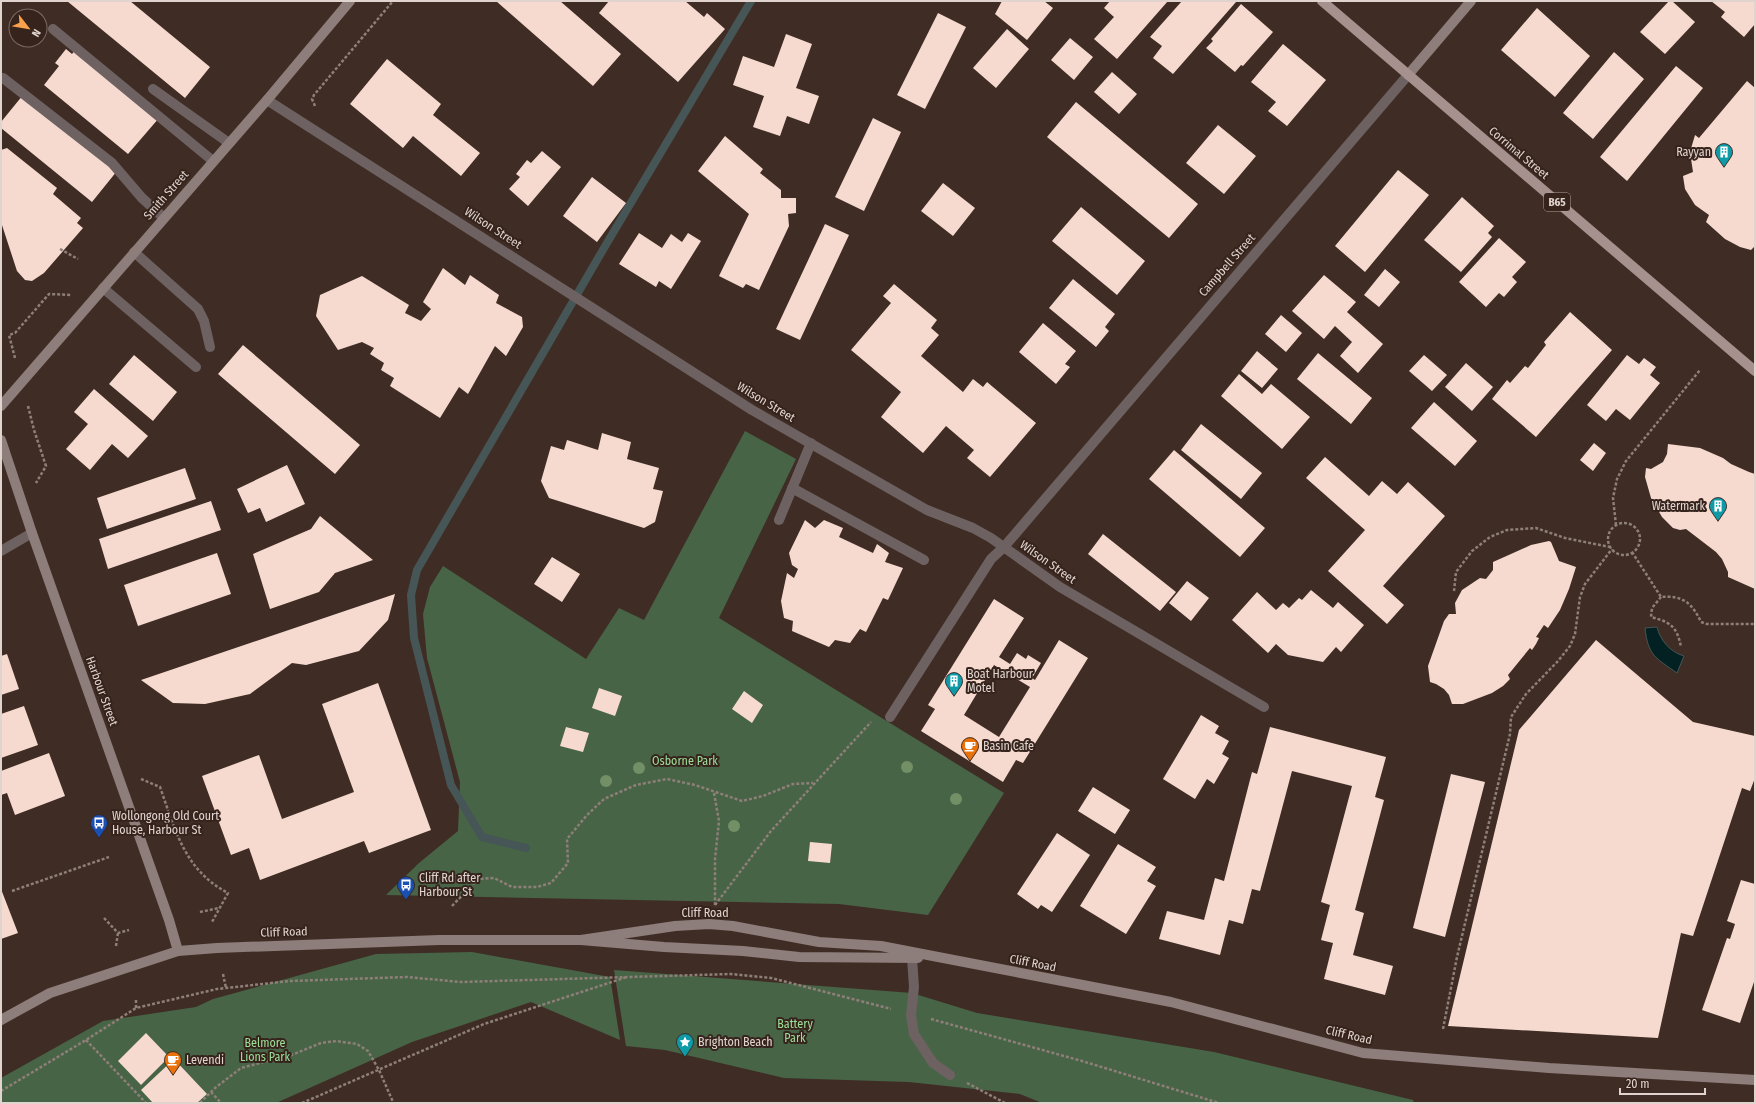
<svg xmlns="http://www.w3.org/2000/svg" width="1756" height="1104" font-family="'Fira Sans Condensed',sans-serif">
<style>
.green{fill:#486447}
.water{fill:#032022;stroke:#465656}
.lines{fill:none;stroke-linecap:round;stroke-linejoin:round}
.stream{stroke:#465656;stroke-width:8}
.building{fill:#f6dacf;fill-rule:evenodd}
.path{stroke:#8e7f78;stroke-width:2.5;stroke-dasharray:3 2;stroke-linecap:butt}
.lane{stroke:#6d6261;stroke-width:10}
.street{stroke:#6d6261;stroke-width:10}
.secondary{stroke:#8d7d7b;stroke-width:10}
.primary{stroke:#a6918e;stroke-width:10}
.tree{fill:#728f65}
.labels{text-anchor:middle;stroke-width:4;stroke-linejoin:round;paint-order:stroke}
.shield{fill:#35231c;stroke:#ad9f99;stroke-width:1}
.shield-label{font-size:11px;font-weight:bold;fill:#e1d4cf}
.poi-label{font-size:12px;fill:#e1d4cf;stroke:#35231c;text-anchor:start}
.street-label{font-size:12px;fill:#e1d4cf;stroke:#35231c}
.park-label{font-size:12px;fill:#9cdf99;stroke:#35231c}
</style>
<rect width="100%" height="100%" fill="#3f2d25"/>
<path class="green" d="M745 431 796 459 719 618 1004 793 928 915 839 904 386 895 419 863 458 831 460 782 427 658 423 614 430 587 443 566 586 659 619 608 644 620Z
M472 952 610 977 620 1040 531 1002 412 1042 276 1103H1V1078L103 1021 196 1007 213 999 376 954Z
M614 970 912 993 977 1013 1214 1052 1413 1100 1414 1103H1042L1020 1094 909 1082 784 1078 665 1050 626 1046Z"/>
<path class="water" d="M1657 627C1660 640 1670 652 1684 656L1677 673C1656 658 1648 656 1645 628Z"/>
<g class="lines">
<path class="stream" d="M526 848 482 837 451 785 414 638 411 595 417 570 604 248 751 1"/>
</g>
<path class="building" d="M67 1H130L210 67 185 98Z
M496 1H560L621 54 593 86Z
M609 1H685L704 17 707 13 725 29 678 82 599 13Z
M1002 1H1044L1053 8 1027 40 995 14Z
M1110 1H1168L1117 59 1094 39 1114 17 1104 8Z
M1182 1 1236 2 1173 74 1153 58 1162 46 1150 37Z
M1669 1H1672L1695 22 1665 54 1640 32Z
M1711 1H1755V24L1744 37 1721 17 1725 12Z
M1241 4 1273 32 1243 66 1241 65 1235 72 1206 48 1213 41 1211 39Z
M1537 8 1590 56 1555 97 1501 50Z
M938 13 966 27 925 109 897 95Z
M1007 29 1029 49 996 88 973 68Z
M786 34 812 44 796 88 819 96 809 124 787 116 780 136 753 127 764 96 733 85 743 56 774 67Z
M1070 38 1093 57 1074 80 1051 60Z
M1283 44 1326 80 1287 126 1268 111 1276 102 1251 82Z
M66 49 72 54 76 49 159 118 128 154 44 85 59 66 55 63Z
M1614 52 1644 79 1593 139 1563 113Z
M387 59 441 104 433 115 480 153 461 176 413 136 403 148 350 104Z
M1676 66 1703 88 1627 181 1600 157Z
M1112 72 1137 94 1119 114 1094 92Z
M1747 81 1755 88V246L1751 250 1740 247 1725 239 1706 222 1709 215 1695 205 1685 189 1683 176 1693 172 1690 152 1695 135 1699 138Z
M23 95 117 171 92 202 1 128V122Z
M1076 102 1198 204 1169 238 1047 137Z
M873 118 901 132 864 211 835 197Z
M1218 125 1256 156 1224 194 1186 163Z
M725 136 763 169 760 173 781 190V198H796V213L788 214 789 226 759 290 746 284 743 288 719 276 749 214 698 171Z
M7 148 57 188 53 194 81 218 77 223 83 228 44 273 32 281 25 280 17 271 1 222V150Z
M542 151 561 167 528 206 509 189 520 177 516 174 527 160 531 163Z
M1398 170 1429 195 1365 272 1335 246Z
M592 177 626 203 597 242 563 216Z
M943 183 975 208 953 236 921 211Z
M1462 197 1494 226 1488 233 1492 237 1461 272 1424 240Z
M1081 207 1145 261 1117 295 1052 241Z
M825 224 849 235 800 340 776 329Z
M639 233 662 248 671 234 682 242 688 233 701 241 671 289 659 281 656 287 619 264Z
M1499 238 1526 262 1512 277 1517 282 1504 297 1499 293 1486 307 1459 282Z
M443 268 465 285 470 275 499 295 496 303 522 317 523 327 506 356 495 346 468 394 459 387 440 418 390 386 394 378 381 370 384 363 370 354 374 348 362 342 338 350 316 316 320 295 362 276 409 305 405 313 421 321 431 309 423 302Z
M1385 269 1400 282 1379 307 1364 295Z
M1324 275 1356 302 1347 312 1383 344 1358 373 1340 356 1352 342 1335 326 1324 339 1292 311Z
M1073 279 1115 314 1105 327 1109 331 1096 347 1049 308Z
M894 284 937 320 931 328 939 335 921 356 963 392 973 379 983 387 987 382 1036 423 990 477 967 458 974 450 946 426 923 453 881 417 901 392 851 350 891 303 883 296Z
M1570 312 1612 350 1536 437 1492 399 1507 380 1510 383 1525 366 1528 368 1546 345 1544 342Z
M1281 315 1302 333 1286 352 1265 334Z
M1043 323 1076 351 1065 364 1070 367 1056 384 1019 352Z
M243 345 360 445 335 474 218 374Z
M1257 351 1278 369 1262 388 1241 371Z
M1318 353 1372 398 1351 424 1297 379Z
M134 355 177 392 153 421 109 384Z
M1424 355 1447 375 1432 391 1409 371Z
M1627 355 1639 364 1644 358 1656 367 1650 375 1660 383 1630 420 1616 409 1606 421 1587 405Z
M1466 363 1493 387 1472 411 1445 387Z
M1239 374 1262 394 1271 384 1310 417 1282 449 1221 396Z
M94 389 148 436 128 458 112 444 90 470 66 449 88 424 74 412Z
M1434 402 1477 441 1455 466 1411 428Z
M1201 424 1262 473 1241 499 1181 450Z
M602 433 631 442 627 459 659 468 653 489 663 491 655 522 644 528 549 498 541 481 551 446 564 450 567 440 598 450Z
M1594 443 1606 453 1593 471 1580 460Z
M1668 444 1700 448 1723 458 1731 464 1749 472 1755 474V589L1728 577V572L1722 559 1716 552 1686 529 1680 530 1673 528 1662 517 1651 498 1645 477 1646 468 1651 469 1663 462 1667 454Z
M1174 450 1265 528 1240 557 1149 479Z
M1325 457 1369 496 1382 481 1397 494 1408 482 1445 516 1383 586 1404 605 1387 624 1328 571 1365 530 1306 478Z
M287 465 305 504 266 522 260 508 248 513 237 489Z
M185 468 196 499 107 529 97 498Z
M211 501 221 530 108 569 99 539Z
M320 516 373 560 335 573 319 592 270 609 253 554 311 529Z
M805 520 815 528 824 520 843 528 839 537 873 553 877 544 889 553 885 562 903 568 888 600 883 598 866 632 860 629 850 643 835 640 829 647 792 631 793 621 784 618 781 601 787 573 794 578 798 569 792 565 789 553Z
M1103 534 1176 592 1160 611 1088 554Z
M1549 541 1551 542 1559 561 1576 567 1569 589 1560 610 1548 628 1544 625 1536 637 1539 638 1536 644 1532 650 1530 648 1508 675 1510 679 1503 686 1492 693 1463 704H1452L1449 695 1444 689 1436 684 1430 682 1428 666 1444 621 1449 614H1456L1455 603 1462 590 1480 578 1486 579 1493 570V562L1531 545Z
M217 553 231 594 138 626 124 585Z
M552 557 580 574 562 602 534 584Z
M1187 581 1209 598 1191 621 1169 603Z
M1311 590 1333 608 1338 602 1364 625 1341 652 1336 647 1323 662 1288 655 1276 644 1268 653 1232 620 1257 592 1276 610 1283 603 1289 608 1299 598 1302 600Z
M395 594 388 620 359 651 306 665 292 663 250 694 205 704 173 703 141 680Z
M994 599 1024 618 999 657 1010 664 1017 653 1026 659 1028 655 1041 663 1032 678 1035 680 1059 640 1088 658 1023 763 1016 760 1003 782 921 731 935 709 928 705ZM994 665 1030 687 999 737 964 715Z
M1596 640 1693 722 1755 736V778L1750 791 1742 788 1693 936 1681 933 1658 1038 1448 1026 1519 730Z
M7 654 19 689 1 695V656Z
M378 683 431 830 369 853 364 841 260 880 249 848 231 855 202 776 259 755 282 819 354 792 322 704Z
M599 688 622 696 615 716 592 708Z
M744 691 763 705 752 723 732 709Z
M24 706 38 745 1 758V714Z
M1201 715 1219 726 1215 733 1229 741 1222 754 1229 758 1214 784 1207 779 1195 799 1163 779Z
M566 727 589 733 583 752 560 746Z
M1270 727 1386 757 1375 797 1384 800 1355 910 1364 913 1353 955 1393 966 1385 995 1324 979 1333 943 1321 940 1330 905 1321 902 1352 786 1292 771 1260 891 1252 889 1243 924 1229 920 1220 955 1159 939 1167 911 1204 920 1215 878 1224 881 1252 772 1257 774Z
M49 753 65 796 15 815 7 793 1 795V771Z
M1451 774 1485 782 1445 937 1413 928Z
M1093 787 1130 810 1115 834 1078 811Z
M1057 833 1090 855 1052 912 1041 905 1038 909 1017 894Z
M810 842 832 844 830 863 808 861Z
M1118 844 1156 867 1147 881 1156 886 1126 934 1080 906Z
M1741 880 1755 884V979L1740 1023 1702 1010 1727 938 1730 939 1735 924 1727 921Z
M1 889 18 933 1 939Z
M146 1033 169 1057 141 1085 118 1061Z
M174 1059 207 1094 197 1103H153L141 1090Z"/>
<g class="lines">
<path class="path" d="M315 106 312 99 314 95 393 1
M60 249 78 259
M15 358 9 335 15 333 49 294 72 295
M28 406 34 430 46 466 36 483
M1608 539a16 16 0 1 1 32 0a16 16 0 1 1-32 0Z
M1616 525 1613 498 1617 479 1626 461 1700 370
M1632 552 1661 597C1683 595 1692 603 1701 622L1707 624H1755
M1454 591 1456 572 1472 551 1490 537 1507 530 1536 528 1565 538 1610 547
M1661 597 1652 608 1651 617C1670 622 1677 626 1681 647
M141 779 160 787C175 829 184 870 228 893L212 922
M714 793 719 821 715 859V905
M12 891 109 857
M715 905 771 831 871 722
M452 906 478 879 494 878 512 887H537L551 883 568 863 567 839 587 815 604 799 636 785 667 779 695 785 742 801 763 796 793 784 813 783
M200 912 219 908
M104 918 118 933 129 930
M116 946 118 933
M223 974 226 988
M136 1000V1008
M931 1019 1082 1061 1219 1103
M1443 1029 1457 957 1510 734 1511 717 1526 694 1558 661 1570 646 1575 634 1580 597 1585 584 1612 549
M86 1040 146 1103
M967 1083 1005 1103
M1 1091 86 1040 136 1008 217 989 290 981 407 977 461 982 731 974 771 978 891 1009
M211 1092 221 1103
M200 1103 215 1088 241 1068 294 1054 321 1043 336 1041 357 1044 368 1051 379 1070 393 1102
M302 1103 484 1024 627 977"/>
<path class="lane" d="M53 29 213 161
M3 78 112 163 142 198 164 218
M153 89 229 143
M134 252 198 309 204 321 210 347
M103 288 196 367
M792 488 924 560
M779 520 811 443
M890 717 991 559 1004 547
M912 958 914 987 911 1015 914 1034 933 1063 950 1075"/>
<path class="street" d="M267 100 752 410 927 510 973 528 991 538 1060 587 1264 707
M1004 547 1408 75
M1 551 32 533"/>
<path class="secondary" d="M1408 75 1471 1
M1 406 267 100 350 1
M1 440 32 533 169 920 178 951
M581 940 675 926 709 924 733 926 819 942 881 946 1171 1002 1363 1053 1549 1068 1755 1080
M1 1020 50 993 178 951 217 948 439 940H581L664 947 743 951 799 957 918 958"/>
<path class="primary" d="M1322 1 1755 371"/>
</g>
<g class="tree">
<circle cx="907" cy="767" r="6"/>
<circle cx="639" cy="768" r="6"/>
<circle cx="606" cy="781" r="6"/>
<circle cx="956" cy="799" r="6"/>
<circle cx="734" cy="826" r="6"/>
</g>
<defs>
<g id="building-pin" transform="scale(0.9)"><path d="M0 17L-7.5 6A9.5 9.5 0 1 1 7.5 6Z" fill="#0f9aa8" stroke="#35231c"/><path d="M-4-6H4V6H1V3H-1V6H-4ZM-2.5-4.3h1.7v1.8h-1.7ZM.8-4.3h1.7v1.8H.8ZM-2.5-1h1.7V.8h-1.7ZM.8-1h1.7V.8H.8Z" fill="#fff"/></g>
<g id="cafe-pin" transform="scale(0.9)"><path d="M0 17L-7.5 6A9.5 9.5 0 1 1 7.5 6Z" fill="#e8710a" stroke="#35231c"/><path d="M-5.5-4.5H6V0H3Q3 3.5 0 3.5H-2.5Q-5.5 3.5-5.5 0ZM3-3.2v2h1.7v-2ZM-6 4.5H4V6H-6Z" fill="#fff"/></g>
<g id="bus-pin" transform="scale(0.9)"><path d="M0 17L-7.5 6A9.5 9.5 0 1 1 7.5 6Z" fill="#1a4fb4" stroke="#35231c"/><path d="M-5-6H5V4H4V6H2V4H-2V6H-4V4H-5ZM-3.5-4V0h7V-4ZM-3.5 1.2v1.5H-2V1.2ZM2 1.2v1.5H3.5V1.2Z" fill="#fff"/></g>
<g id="sight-pin" transform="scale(0.9)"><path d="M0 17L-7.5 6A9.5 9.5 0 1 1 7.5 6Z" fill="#0f9aa8" stroke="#35231c"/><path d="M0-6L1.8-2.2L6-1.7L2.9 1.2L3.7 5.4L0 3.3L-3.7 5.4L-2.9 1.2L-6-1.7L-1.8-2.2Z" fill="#fff"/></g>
</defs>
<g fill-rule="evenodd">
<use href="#building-pin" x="1724" y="152"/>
<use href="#building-pin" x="1718" y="506"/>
<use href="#building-pin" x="954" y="681"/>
<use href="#cafe-pin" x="970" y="746"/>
<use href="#bus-pin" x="99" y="823"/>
<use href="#bus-pin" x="406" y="885"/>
<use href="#sight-pin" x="685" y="1042"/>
<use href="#cafe-pin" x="173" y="1060"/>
</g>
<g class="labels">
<rect class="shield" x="1544" y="193" width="26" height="18" rx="3"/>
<g class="shield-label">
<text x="1557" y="206">B65</text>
</g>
<g class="poi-label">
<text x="1711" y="156" text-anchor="end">Rayyan</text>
<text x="1705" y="510" text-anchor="end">Watermark</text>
<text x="967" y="678">Boat Harbour<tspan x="967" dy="14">Motel</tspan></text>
<text x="983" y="750">Basin Cafe</text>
<text x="112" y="820">Wollongong Old Court<tspan x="112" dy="14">House, Harbour St</tspan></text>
<text x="419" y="882">Cliff Rd after<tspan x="419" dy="14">Harbour St</tspan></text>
<text x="698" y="1046">Brighton Beach</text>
<text x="186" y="1064">Levendi</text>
</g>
<g class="street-label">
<text transform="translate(1519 153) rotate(40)" y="4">Corrimal Street</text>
<text transform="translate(166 195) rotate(-49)" y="4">Smith Street</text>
<text transform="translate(493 228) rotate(33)" y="4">Wilson Street</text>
<text transform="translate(1227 265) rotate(-49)" y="4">Campbell Street</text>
<text transform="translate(766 402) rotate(31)" y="4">Wilson Street</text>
<text transform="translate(1048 562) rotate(35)" y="4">Wilson Street</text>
<text transform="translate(102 691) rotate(70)" y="4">Harbour Street</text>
<text x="705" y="917">Cliff Road</text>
<text transform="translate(284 932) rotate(-2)" y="4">Cliff Road</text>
<text transform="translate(1033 963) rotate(11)" y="4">Cliff Road</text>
<text transform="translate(1349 1035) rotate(13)" y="4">Cliff Road</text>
</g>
<g class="park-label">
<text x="685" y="765">Osborne Park</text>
<text x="795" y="1028">Battery<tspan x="795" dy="14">Park</tspan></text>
<text x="265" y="1047">Belmore<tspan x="265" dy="14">Lions Park</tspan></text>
</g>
</g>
<rect width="1756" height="1104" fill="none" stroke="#e1d4cf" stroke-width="4"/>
<g transform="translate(28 28) rotate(121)"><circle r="19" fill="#35231c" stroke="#7a6a64"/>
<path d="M0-3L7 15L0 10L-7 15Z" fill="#f9a04c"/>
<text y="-6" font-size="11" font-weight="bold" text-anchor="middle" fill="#e1d4cf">N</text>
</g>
<path d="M1620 1088v6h85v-6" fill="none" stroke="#e1d4cf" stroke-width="2"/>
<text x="1626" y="1088" font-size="12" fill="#e1d4cf" stroke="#35231c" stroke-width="3" paint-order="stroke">20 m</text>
</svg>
